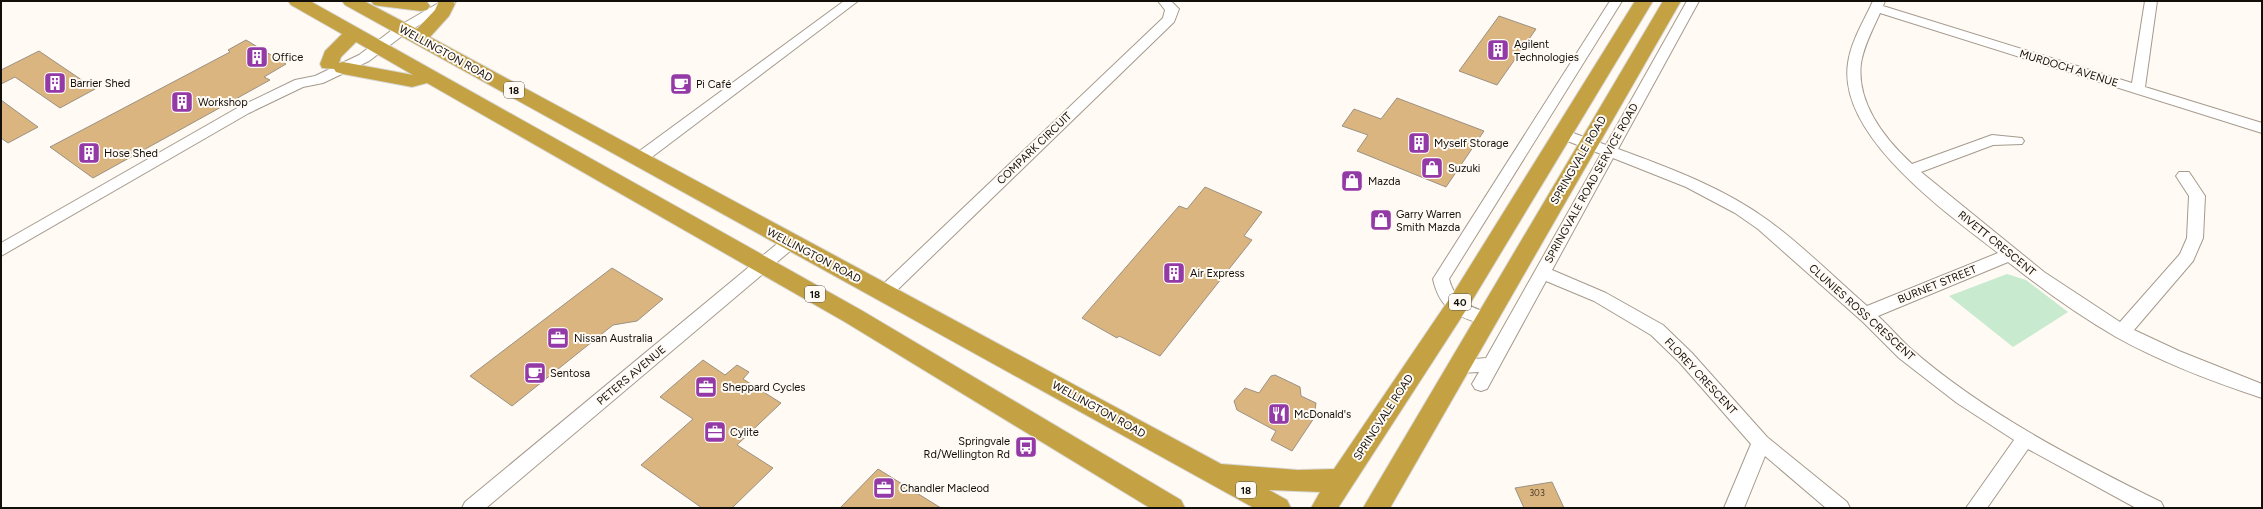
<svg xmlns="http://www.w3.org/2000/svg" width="2263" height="509" font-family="Figtree,sans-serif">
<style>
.green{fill:#c8eace}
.building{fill:#dbb57f;stroke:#9b9183}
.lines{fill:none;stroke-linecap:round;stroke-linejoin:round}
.minor-casing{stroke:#a59a8d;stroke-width:2}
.trunk-casing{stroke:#d9d9d8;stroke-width:2}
.minor{fill:#fff;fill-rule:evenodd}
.trunk{fill:#c4a243;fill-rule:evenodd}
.labels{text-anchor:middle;stroke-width:4;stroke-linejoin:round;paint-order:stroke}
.number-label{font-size:9px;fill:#453827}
.shield{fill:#fffaf4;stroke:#5a5650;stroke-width:1}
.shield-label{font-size:10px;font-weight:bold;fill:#130f0a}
.poi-label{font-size:11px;fill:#130f0a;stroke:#fffaf4;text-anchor:start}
.street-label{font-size:11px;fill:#130f0a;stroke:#fffaf4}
</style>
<rect width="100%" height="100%" fill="#fffaf4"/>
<path class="green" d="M2007 274 2026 280 2068 312 2013 347 1949 296Z"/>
<path class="building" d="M1499 16 1536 29 1497 85 1459 71Z
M246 40 286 64 264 77 270 80 93 178 50 147 230 52 228 50Z
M39 51 95 89 60 108 15 77 1 84V70Z
M1397 98 1484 131 1446 187 1357 151 1368 135 1342 126 1354 109 1381 119Z
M1 100 38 127 8 143 1 138Z
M1205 187 1262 212 1244 236 1252 240 1160 356 1119 336 1117 338 1082 318 1179 206 1187 209Z
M612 268 663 299 637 321 613 325 512 406 470 376Z
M703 360 725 375 737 365 749 372 743 379 781 403 737 445 773 468 732 508H702L641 465 693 419 660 397Z
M1275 375 1300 387 1301 396 1316 403 1314 418 1292 451 1271 440 1276 431 1237 410 1234 401 1245 388 1259 393 1271 376Z
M878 469 941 508H840Z
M1552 482 1564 508H1524L1515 488Z"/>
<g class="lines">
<g class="minor-casing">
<path id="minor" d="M442 1H457L402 36 369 61 323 83 303 87 249 113 1 256V243L239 107 295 80 315 76 359 55 392 30Z
M844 1H858L644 163H634L632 159 634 155Z
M1158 1H1171L1179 9 1174 22 890 297 884 299 878 297 876 293 878 289 1163 18 1165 10Z
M1610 1H1622L1449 279C1456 304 1469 306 1491 314L1493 319 1491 324 1485 325C1456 316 1440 310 1433 279Z
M1687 1H1699L1618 149C1670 168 1724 188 1769 221 1803 246 1835 278 1867 306L1998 253C1947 213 1837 136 1848 63 1851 41 1864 21 1873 1H1885L1883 6 2132 83 2145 1H2157L2145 87 2262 123V133L1880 13C1873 29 1864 45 1861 63 1856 103 1885 139 1912 164L1992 135 2022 138 2024 141 2022 144 1993 145 1921 172 2044 272 2120 322 2180 254 2187 238 2189 196 2176 176 2179 172H2189L2205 196 2203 238 2193 261 2134 330 2179 351 2262 384V398C2213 382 2161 362 2116 337 2078 315 2042 289 2008 262L1878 316C1889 326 1899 338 1910 348 1983 412 2074 459 2161 502L2164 508H2136L2028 449 1987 508H1966L2014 440 1957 403 1899 358 1863 322 1758 229 1735 213 1686 187 1613 158 1552 270 1606 293 1663 325 1692 353 1767 437 1847 502 1850 508H1826L1765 456 1744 508H1724L1751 444 1680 363 1651 335 1594 301 1546 281 1487 389 1481 391 1475 389 1472 384 1479 372 1458 373 1452 371 1449 366 1452 361 1486 358 1601 154 1557 137 1555 134 1557 131 1562 129 1606 145Z
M790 236 796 238 798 242 796 246 486 508H462L465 502 784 238Z"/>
</g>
<g class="trunk-casing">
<path id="trunk" d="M288 1H310L861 310 1181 500 1185 508H1150L845 322 427 83 412 87 343 74 336 72 334 69 322 68 320 64 325 51 342 34 291 5ZM356 42 413 75 343 62 339 63 341 57Z
M342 1H364L417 29 435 10 439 1H453L455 4 449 16 430 37 1221 464 1298 470 1334 469 1454 292 1635 1H1653L1470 304 1338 508H1311L1320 492 1269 490 1287 500 1291 508H1254L345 5Z
M371 1H423L427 2 430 6 427 10 421 11 380 6 374 5Z
M1663 1H1681L1390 508H1363Z"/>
</g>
<use href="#minor" class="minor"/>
<use href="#trunk" class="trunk"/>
</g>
<defs>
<g id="building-square" transform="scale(1.15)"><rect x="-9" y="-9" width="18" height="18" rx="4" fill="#933aa6" stroke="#fffaf4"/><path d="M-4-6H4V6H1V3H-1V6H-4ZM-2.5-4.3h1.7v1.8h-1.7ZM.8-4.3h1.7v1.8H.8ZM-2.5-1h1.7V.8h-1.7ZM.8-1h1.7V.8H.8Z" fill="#fff"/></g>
<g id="cafe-square" transform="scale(1.15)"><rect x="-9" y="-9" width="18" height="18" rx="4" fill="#933aa6" stroke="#fffaf4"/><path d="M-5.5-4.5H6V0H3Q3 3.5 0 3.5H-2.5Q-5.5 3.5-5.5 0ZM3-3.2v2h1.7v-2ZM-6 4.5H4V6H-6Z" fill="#fff"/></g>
<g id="shop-square" transform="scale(1.15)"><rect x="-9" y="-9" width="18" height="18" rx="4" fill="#933aa6" stroke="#fffaf4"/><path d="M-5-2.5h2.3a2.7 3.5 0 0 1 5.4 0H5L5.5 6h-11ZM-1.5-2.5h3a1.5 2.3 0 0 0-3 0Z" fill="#fff"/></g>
<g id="office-square" transform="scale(1.15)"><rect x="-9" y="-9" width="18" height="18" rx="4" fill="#933aa6" stroke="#fffaf4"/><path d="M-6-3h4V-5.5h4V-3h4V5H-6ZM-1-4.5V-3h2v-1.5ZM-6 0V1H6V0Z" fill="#fff"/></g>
<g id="restaurant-square" transform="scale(1.15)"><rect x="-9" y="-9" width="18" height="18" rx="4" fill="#933aa6" stroke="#fffaf4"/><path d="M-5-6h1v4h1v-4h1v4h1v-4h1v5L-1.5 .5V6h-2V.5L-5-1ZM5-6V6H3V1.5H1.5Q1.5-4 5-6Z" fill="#fff"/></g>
<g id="bus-square" transform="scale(1.15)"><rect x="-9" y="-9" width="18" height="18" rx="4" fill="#933aa6" stroke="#fffaf4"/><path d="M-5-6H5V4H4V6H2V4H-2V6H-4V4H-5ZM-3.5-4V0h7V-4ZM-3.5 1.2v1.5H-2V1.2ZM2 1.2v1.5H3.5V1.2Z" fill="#fff"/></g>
</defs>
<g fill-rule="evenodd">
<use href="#building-square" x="1498" y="50"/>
<use href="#building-square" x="257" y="57"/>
<use href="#building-square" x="55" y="83"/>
<use href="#cafe-square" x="681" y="84"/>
<use href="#building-square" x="182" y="102"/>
<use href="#building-square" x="1419" y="143"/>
<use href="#building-square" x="89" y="153"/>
<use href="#shop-square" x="1432" y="168"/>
<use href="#shop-square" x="1352" y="181"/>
<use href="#shop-square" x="1381" y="220"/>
<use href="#building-square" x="1174" y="273"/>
<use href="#office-square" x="558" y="338"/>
<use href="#cafe-square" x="535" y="373"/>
<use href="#office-square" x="706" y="387"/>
<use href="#restaurant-square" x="1279" y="414"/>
<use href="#office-square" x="715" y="432"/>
<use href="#bus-square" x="1026" y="447"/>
<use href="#office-square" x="884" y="488"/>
</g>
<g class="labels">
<g class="number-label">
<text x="1537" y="496">303</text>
</g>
<g class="shield">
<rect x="504" y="82" width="20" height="16" rx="3"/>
<rect x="805" y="286" width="20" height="16" rx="3"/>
<rect x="1449" y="294" width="22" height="16" rx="3"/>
<rect x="1236" y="482" width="20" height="16" rx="3"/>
</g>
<g class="shield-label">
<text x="514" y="94">18</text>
<text x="815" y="298">18</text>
<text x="1460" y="306">40</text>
<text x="1246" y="494">18</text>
</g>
<g class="poi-label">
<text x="1514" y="48">Agilent<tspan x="1514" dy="13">Technologies</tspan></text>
<text x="272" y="61">Office</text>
<text x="70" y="87">Barrier Shed</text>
<text x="696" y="88">Pi Café</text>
<text x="198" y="106">Workshop</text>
<text x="1434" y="147">Myself Storage</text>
<text x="104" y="157">Hose Shed</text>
<text x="1448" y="172">Suzuki</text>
<text x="1368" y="185">Mazda</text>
<text x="1396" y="218">Garry Warren<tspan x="1396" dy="13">Smith Mazda</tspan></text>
<text x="1190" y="277">Air Express</text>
<text x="574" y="342">Nissan Australia</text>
<text x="550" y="377">Sentosa</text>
<text x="722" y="391">Sheppard Cycles</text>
<text x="1294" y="418">McDonald's</text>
<text x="730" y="436">Cylite</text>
<text x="1010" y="445" text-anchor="end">Springvale<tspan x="1010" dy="13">Rd/Wellington Rd</tspan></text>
<text x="900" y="492">Chandler Macleod</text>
</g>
<g class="street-label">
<text transform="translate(446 53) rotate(29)" y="4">WELLINGTON ROAD</text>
<text transform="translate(2069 68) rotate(17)" y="4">MURDOCH AVENUE</text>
<text transform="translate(1034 148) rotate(-44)" y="4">COMPARK CIRCUIT</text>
<text transform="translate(1578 160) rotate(-60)" y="4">SPRINGVALE ROAD</text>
<text transform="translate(1591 183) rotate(-61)" y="4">SPRINGVALE ROAD SERVICE ROAD</text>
<text transform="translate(1997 243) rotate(39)" y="4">RIVETT CRESCENT</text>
<text transform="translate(814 255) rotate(28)" y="4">WELLINGTON ROAD</text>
<text transform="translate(1937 284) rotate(-22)" y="4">BURNET STREET</text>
<text transform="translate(1862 312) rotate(42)" y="4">CLUNIES ROSS CRESCENT</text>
<text transform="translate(631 375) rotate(-40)" y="4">PETERS AVENUE</text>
<text transform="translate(1701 376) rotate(47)" y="4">FLOREY CRESCENT</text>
<text transform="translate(1099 409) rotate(29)" y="4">WELLINGTON ROAD</text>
<text transform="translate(1383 417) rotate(-57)" y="4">SPRINGVALE ROAD</text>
</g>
</g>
<rect width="2263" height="509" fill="none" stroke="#130f0a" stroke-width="4"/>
</svg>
